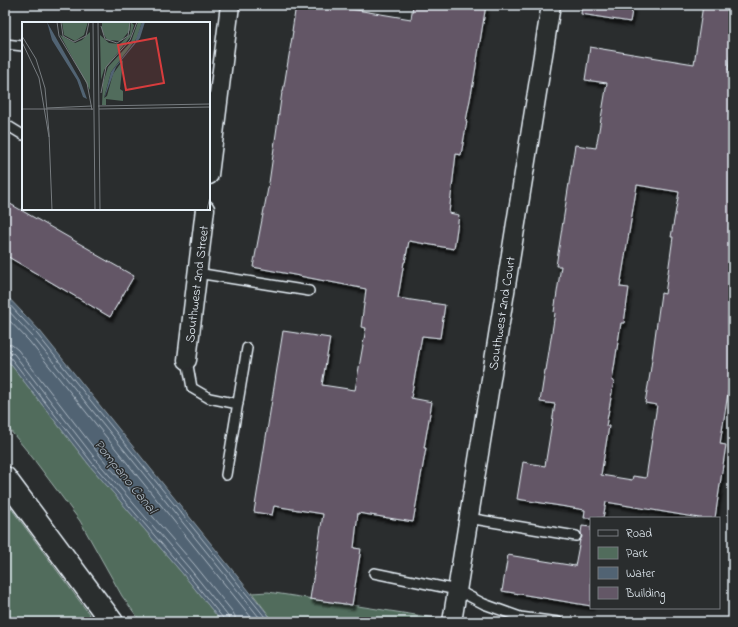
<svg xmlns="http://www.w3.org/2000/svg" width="738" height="627" font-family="'Indie Flower',sans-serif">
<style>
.green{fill:#516c5c;stroke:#9caeaa}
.water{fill:#516373;stroke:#8d9ca8}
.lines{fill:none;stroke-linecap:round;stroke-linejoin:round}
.shore{stroke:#acb8c3;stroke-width:1}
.building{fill:#635766;stroke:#e8f1f8;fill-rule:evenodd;filter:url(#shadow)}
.service-casing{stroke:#e8f1f8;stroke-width:12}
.minor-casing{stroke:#e8f1f8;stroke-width:21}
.motorway-casing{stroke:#e8f1f8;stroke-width:25}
.service{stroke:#2a2d2e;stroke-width:9}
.minor{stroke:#2a2d2e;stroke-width:18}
.motorway{stroke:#2a2d2e;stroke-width:22}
.labels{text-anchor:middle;stroke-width:3;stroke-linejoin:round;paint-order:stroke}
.street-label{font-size:13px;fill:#e8f1f8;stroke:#2a2d2e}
.water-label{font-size:14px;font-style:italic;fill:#acb8c3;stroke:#2a2d2e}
.inset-road{fill:none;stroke:#767b7f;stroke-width:1}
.view{fill:#d83c3d;fill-opacity:0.15;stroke:#d83c3d;stroke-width:2}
.inset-edge{fill:none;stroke:#e8f1f8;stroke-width:2}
</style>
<defs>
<filter id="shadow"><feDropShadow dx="2.5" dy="4.5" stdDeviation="1" flood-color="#0009"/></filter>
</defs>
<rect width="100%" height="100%" fill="#2a2d2e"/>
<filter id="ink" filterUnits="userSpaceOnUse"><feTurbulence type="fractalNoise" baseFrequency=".025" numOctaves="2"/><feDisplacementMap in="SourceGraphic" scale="8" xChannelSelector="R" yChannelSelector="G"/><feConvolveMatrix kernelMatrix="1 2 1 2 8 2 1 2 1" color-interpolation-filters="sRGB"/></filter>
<g filter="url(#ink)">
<path class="green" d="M5 357 90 466 182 573 222 622H141L122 596 80 521 32 457 5 424Z
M5 500 95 622H5Z
M268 592 435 618V622H274L252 593Z"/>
<path class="water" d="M5 294 40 331 274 622H222L182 573 90 466 5 357Z"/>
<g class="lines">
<path class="shore" d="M5 300 37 334 269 622
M5 307 33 337 263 622
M5 316 29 341 255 622
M5 344 12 345 18 350 101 457 194 564 232 611 235 616V622
M5 350 10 351 14 354 97 461 189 568 227 615 229 618V622
M5 355 10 357 93 464 185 571 223 618 224 622"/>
</g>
<path class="building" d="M296 5H326L411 19 413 5H486L474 79 466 121H467L461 155 456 154 449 213 459 215 454 249 409 241 405 262H404L398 298 445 305 440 338 422 336 411 398 432 402 424 448H426L413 522 358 513 354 548 361 549 352 605 310 599 323 514 274 506 272 515 254 512 283 331 330 338 322 385 355 390 366 328 361 327 366 289 253 267 269 183 282 92H283L293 31H292Z
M582 5H633L630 22 581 14Z
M703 5H733V36L728 70H733V387H729L720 444 726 445 715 518H699L606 502 603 518H584L585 510 517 499 523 462 545 466 555 404 540 402 545 370H546L555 313 554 312 561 266H556L575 145 596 148 607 83 585 80 590 47 694 64ZM637 185 679 192 671 237H673L665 294 661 293 650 374 645 403 657 405 646 478 633 476 632 480 601 475 609 426H606L614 381H612L621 323H624L629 288 620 287Z
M5 201 96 253 95 254 134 276 110 317 5 255Z
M582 526 591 527V606L502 591 508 555 575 566 580 540 582 537 581 533Z"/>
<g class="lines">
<g class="service-casing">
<path id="service" d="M5 44 23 46
M5 124 23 135
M197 273 309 291
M187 360 192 388 209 398 238 404
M226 475 247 348
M468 518 576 536
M374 573 457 590 484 604 520 617 558 622"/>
</g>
<g class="minor-casing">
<path id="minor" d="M209 175 230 5
M187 360 205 209
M452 622 551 5"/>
</g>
<g class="motorway-casing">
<path id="motorway" d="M5 478 112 622"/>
</g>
<use href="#service" class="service"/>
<use href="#minor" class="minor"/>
<use href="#motorway" class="motorway"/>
</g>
</g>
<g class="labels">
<g class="street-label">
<text transform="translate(196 284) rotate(-83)" y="5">Southwest 2nd Street</text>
<text transform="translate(501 313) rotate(-81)" y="5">Southwest 2nd Court</text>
</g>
<g class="water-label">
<text transform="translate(126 476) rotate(51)" y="5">Pompano Canal</text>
</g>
</g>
<g transform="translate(22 22)">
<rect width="188" height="188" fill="#2a2d2e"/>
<path d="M40 0H66L62 13 53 19 42 13ZM80 0H108V8L99 19 85 18 80 9ZM109 0 112 3 109 14 82 48 79 58 78 13 87 21 98 22 108 12ZM116 0H120L115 16 89 50 82 76 85 74 91 52 101 38 98 67 101 69V79L84 77V83H80L81 61 86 45 109 20ZM68 10V68L38 13 53 21 60 18Z" fill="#516c5c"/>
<path d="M25 0 58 58 65 77 61 75 55 58 30 18ZM120 0H123L118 16 94 45 82 77 89 50 113 20Z" fill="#516373"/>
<path class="inset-road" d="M35 0 37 14 65 61 70 88M39 0 41 14 52 20 64 14 67 0M71 0 73 188M76 0 78 188M79 4 83 17 95 21 106 14 108 0M0 14 14 37 23 66 27 111 30 188M0 20 17 56 27 115M79 71 84 45 108 18 115 0M76 84 188 82M25 86 70 84M0 87H71M77 87 188 85M185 188 188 174"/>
<path class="view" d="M134 16 142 61 104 68 96 23Z"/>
<rect width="188" height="188" class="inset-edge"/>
</g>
<rect width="738" height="627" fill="none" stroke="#2a2d2e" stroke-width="20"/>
<rect x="10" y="10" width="718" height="607" fill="none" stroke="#e8f1f8" stroke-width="1.5" filter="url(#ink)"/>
<rect x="590" y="517" width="130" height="92" fill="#2a2d2e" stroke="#767b7f"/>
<rect x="598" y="530" width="20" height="6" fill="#2a2d2e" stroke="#767b7f"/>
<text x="626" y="537" font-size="12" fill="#e8f1f8">Road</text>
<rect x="598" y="547" width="20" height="12" fill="#516c5c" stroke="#767b7f"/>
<text x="626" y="557" font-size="12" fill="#e8f1f8">Park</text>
<rect x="598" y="567" width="20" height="12" fill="#516373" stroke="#767b7f"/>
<text x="626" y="577" font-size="12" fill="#e8f1f8">Water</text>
<rect x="598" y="587" width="20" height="12" fill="#635766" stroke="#767b7f"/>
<text x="626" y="597" font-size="12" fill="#e8f1f8">Building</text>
</svg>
